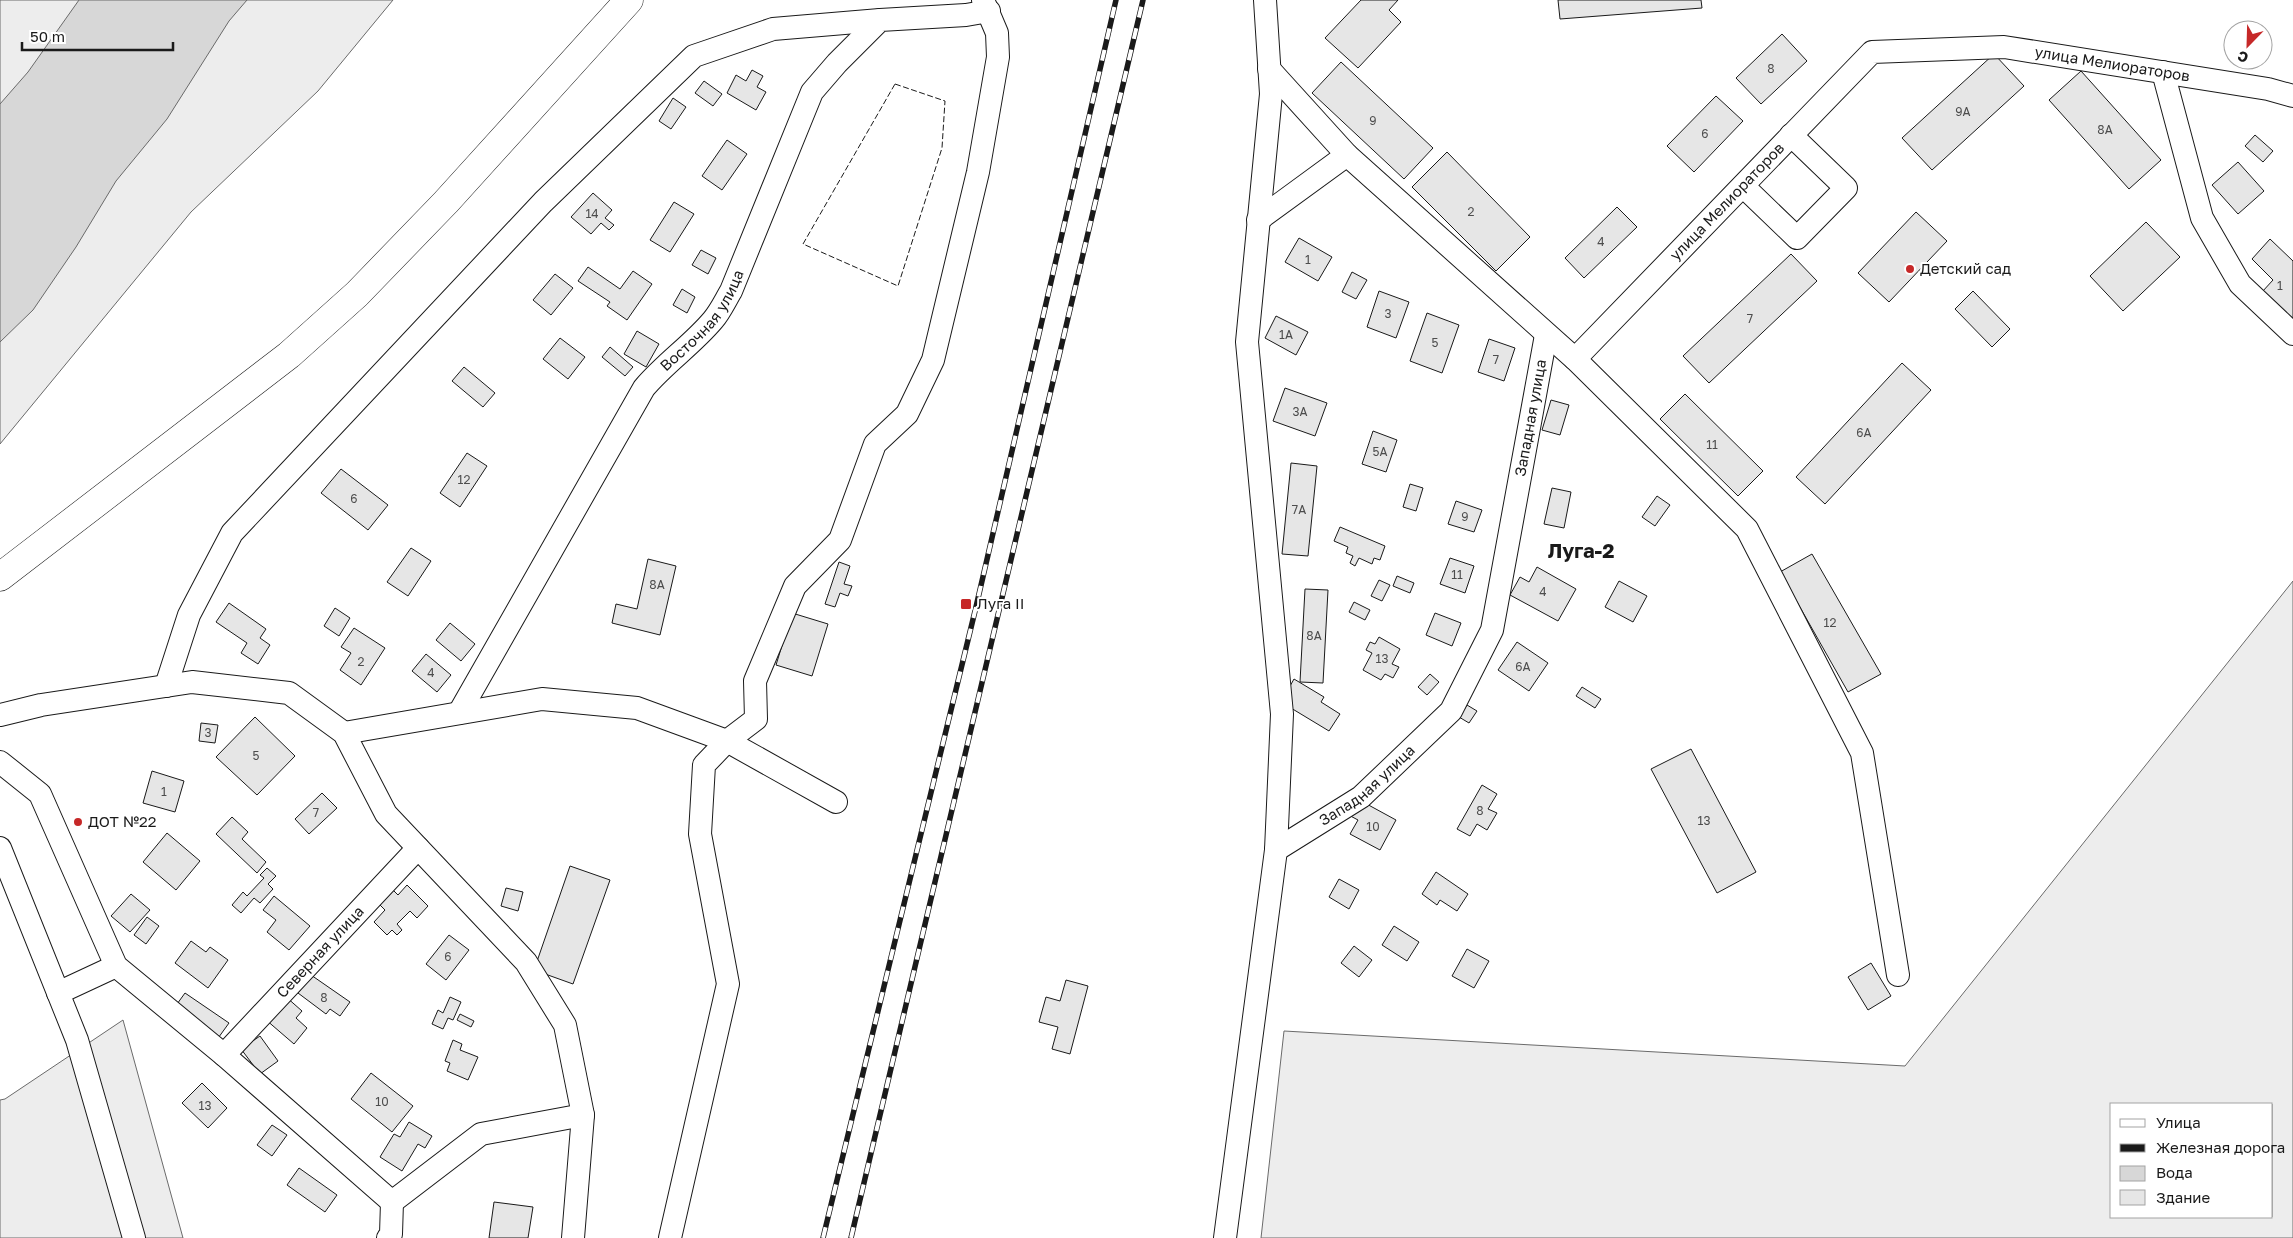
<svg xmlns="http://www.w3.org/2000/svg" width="2293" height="1238" font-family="'Golos Text',sans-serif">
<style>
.built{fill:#ededed;stroke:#6a6a6a;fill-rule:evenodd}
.water{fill:#d7d7d7;stroke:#6a6a6a}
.building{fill:#e6e6e6;stroke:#1a1a1a}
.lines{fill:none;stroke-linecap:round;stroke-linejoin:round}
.minor-casing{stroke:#1a1a1a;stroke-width:24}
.major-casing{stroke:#1a1a1a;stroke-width:29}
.minor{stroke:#fff;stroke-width:22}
.major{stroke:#fff;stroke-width:28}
.rail-casing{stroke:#1a1a1a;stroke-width:5.5}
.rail{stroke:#fff;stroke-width:4;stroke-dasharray:11;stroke-linecap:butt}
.fence{stroke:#1a1a1a;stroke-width:1;stroke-dasharray:6 2.5;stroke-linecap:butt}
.poi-dot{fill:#c62828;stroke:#fff;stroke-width:2}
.labels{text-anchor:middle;stroke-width:4;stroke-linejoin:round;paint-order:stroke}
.number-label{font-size:12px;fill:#4d4d4d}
.street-label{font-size:15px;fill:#1a1a1a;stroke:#fff}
.poi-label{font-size:15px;fill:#1a1a1a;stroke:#fff;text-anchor:start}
.district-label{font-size:20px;font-weight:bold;fill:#1a1a1a;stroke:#fff}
</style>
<rect width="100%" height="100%" fill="#fff"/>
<path class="built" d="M0 0H393L318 91 191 212 0 444Z
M2293 581V1238H1261L1284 1031 1905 1066ZM2272 1104V1217H2112V1104Z
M123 1020 183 1238H0V1100L5 1099Z"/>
<path class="water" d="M79 0H247L229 21 167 119 116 181 76 247 33 310 0 342V104L28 72Z"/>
<path class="building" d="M1361 0H1398L1389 10 1401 22 1358 68 1325 38Z
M1558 0H1701L1702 8 1560 19Z
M1782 34 1807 61 1761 104 1736 78Z
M1994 54 2024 86 1932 170 1902 138Z
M1341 62 1433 148 1404 179 1312 93Z
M752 70 763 76 757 87 766 92 756 110 727 93 736 75 746 81Z
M2081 71 2161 160 2129 189 2049 100Z
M704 81 722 94 713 106 695 93Z
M1716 96 1743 121 1694 172 1667 146Z
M673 98 686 107 671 129 659 121Z
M2255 135 2273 151 2263 162 2245 146Z
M727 140 747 154 722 190 702 176Z
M1447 152 1530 237 1496 271 1412 187Z
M2238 162 2264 191 2238 214 2212 185Z
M593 193 612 210 605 218 614 225 609 230 601 223 591 234 571 217Z
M674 202 694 214 670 252 650 240Z
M1617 207 1637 227 1584 278 1565 258Z
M1916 212 1947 241 1889 302 1858 273Z
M2146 222 2180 257 2123 311 2090 276Z
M1299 238 1332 257 1318 281 1285 262Z
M2270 239 2293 261V319L2262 292 2273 280 2252 259Z
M701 250 716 258 708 274 692 265Z
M1791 254 1817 281 1709 383 1683 356Z
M588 267 620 289 633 271 652 284 627 320 607 306 610 302 578 281Z
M1352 272 1367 280 1356 299 1342 292Z
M555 274 573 288 551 315 533 300Z
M682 289 695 297 687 313 673 305Z
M1379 291 1409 302 1396 338 1367 327Z
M1973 291 2010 329 1992 347 1955 309Z
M1427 313 1459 325 1442 373 1410 361Z
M1276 316 1308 332 1296 355 1265 338Z
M637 331 659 344 646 367 624 354Z
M560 338 585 357 568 379 543 359Z
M1489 339 1515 348 1504 381 1478 372Z
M610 347 633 367 625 376 602 357Z
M1902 363 1931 390 1825 504 1796 477Z
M464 367 495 393 483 407 452 381Z
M1285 388 1327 403 1315 436 1273 421Z
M1685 394 1763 471 1738 496 1660 419Z
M1551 400 1569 405 1560 435 1542 430Z
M1373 431 1397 440 1386 472 1362 464Z
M467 453 487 466 460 507 440 493Z
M1291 463 1317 466 1308 556 1282 554Z
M341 469 388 505 368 530 321 493Z
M1410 484 1423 488 1416 511 1403 507Z
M1552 488 1571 492 1564 528 1544 524Z
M1657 496 1670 505 1655 526 1642 517Z
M1456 501 1482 510 1474 532 1448 524Z
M1340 527 1385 546 1380 560 1374 558 1372 564 1359 558 1355 566 1350 563 1353 556 1346 553 1348 547 1334 541Z
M411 548 431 561 408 596 387 582Z
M1812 554 1881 674 1848 692 1780 572Z
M1450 558 1474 566 1465 593 1440 584Z
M648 559 676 566 660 635 612 623 616 604 637 609Z
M839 562 850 566 844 584 852 586 848 596 840 593 835 607 825 604Z
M1537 567 1576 589 1558 621 1510 595 1520 577 1529 582Z
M1397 576 1414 583 1410 593 1393 586Z
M1379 580 1390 585 1382 601 1371 596Z
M1619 581 1647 596 1633 622 1605 607Z
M1305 589 1328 590 1323 683 1300 682Z
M1354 602 1370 610 1365 620 1349 612Z
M229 603 266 629 260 638 270 645 258 664 241 653 247 643 216 622Z
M335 608 350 618 339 636 324 626Z
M792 613 828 624 812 676 776 665Z
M1435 613 1461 623 1452 646 1426 635Z
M450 623 475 644 461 661 436 640Z
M354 628 385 648 361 685 340 670 351 653 341 647Z
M1379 637 1400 649 1392 664 1399 667 1393 678 1385 674 1381 680 1363 670 1372 653 1366 650 1370 642 1375 644Z
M1517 642 1548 663 1529 691 1498 670Z
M426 654 451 675 437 692 412 671Z
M1430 674 1439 682 1427 695 1418 687Z
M1294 679 1324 697 1321 702 1340 714 1329 731 1281 702Z
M1582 687 1601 699 1595 708 1576 696Z
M1467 705 1477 711 1469 723 1459 717Z
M255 717 295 756 257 795 216 757Z
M201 723 218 725 215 743 199 741Z
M1691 749 1756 872 1717 893 1651 769Z
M152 771 184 781 175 812 143 803Z
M1482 785 1497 794 1488 809 1497 813 1487 830 1477 824 1470 836 1457 829Z
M322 793 337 808 309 834 295 819Z
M1352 796 1396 820 1380 850 1350 834 1358 820 1343 812Z
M232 817 248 832 242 839 266 862 257 873 216 834Z
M167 833 200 861 176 890 143 862Z
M570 866 610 880 573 984 534 970Z
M267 868 276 876 268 884 273 889 260 903 254 898 241 913 232 905 243 892 247 896 264 878 260 875Z
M1436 872 1468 894 1457 911 1440 900 1437 905 1422 894Z
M1339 879 1359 890 1349 909 1329 897Z
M407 885 428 906 417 918 410 911 397 924 402 930 397 935 392 930 387 935 374 922 385 910 379 904 393 890 398 895Z
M506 888 523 892 518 911 501 906Z
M131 894 150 910 130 932 111 916Z
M274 896 310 926 289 950 267 932 276 920 263 910Z
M147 917 159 926 146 944 134 935Z
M1394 926 1419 942 1407 961 1382 945Z
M449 935 469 950 446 980 426 964Z
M191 941 206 952 210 947 228 960 208 988 175 963Z
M1354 946 1372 960 1359 977 1341 963Z
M1467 949 1489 961 1474 988 1452 976Z
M1871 963 1891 996 1868 1010 1848 977Z
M311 975 350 1002 340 1016 330 1009 326 1014 298 993Z
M1066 980 1088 986 1070 1054 1052 1049 1058 1027 1039 1022 1046 997 1060 1001Z
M185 993 229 1023 216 1041 172 1011Z
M285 996 302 1011 296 1018 307 1028 294 1044 265 1019Z
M450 997 461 1002 453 1020 448 1018 443 1029 432 1024 438 1010 443 1013Z
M460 1014 474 1021 471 1027 457 1020Z
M260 1036 278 1061 260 1074 241 1049Z
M453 1040 462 1044 460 1050 478 1057 468 1080 447 1071 450 1063 445 1061Z
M371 1073 413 1106 392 1132 351 1099Z
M202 1083 227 1108 208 1128 182 1103Z
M409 1122 432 1136 425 1148 418 1144 402 1171 380 1157 394 1134 400 1137Z
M272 1125 287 1135 272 1156 257 1145Z
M299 1168 337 1195 325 1212 287 1185Z
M494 1202 533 1207 528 1238H489Z"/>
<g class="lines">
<g class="minor-casing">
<g id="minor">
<path d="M1269 69 1347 155"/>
<path d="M2163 72 2202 218 2240 284 2293 334"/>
<path d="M1743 186 1797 238 1846 188 1791 135"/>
<path id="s1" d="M1258 220 1347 155 1575 359 1872 52 2004 47 2268 89 2293 96"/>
<path d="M1575 359 1747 529 1862 753 1898 975"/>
<path d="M166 686 189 615 232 533 543 202 694 56 773 29 880 20"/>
<path id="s2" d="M459 713 644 388C665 363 692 345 713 320 720 312 725 301 731 291L812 92 837 63 880 20 966 15 989 11"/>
<path d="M0 715 41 705 192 682 289 693 344 733 386 814 526 962 565 1025 583 1115 573 1238"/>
<path d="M344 733 542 699 637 708 727 741 836 802"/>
<path d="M0 762 40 794 116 966 224 1055 392 1202 481 1134 583 1115"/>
<path d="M0 848 77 1040 134 1238"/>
<path id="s3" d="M1276 850 1361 797 1451 711 1492 630 1546 335"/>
<path d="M58 993 116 966"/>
<path id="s4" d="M224 1055 418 848"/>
<path d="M388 1238 391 1234 392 1202"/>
<path d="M670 1238 728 984 700 834 704 765 727 741 756 719 755 681 795 586 840 540 875 444 907 414 933 360 978 172 998 57 997 33 983 0"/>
<path d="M1225 1238 1276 850 1282 714 1247 342 1271 94 1265 0"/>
</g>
</g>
<g class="major-casing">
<path id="major" d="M0 577 289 355 357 294 446 202 629 0"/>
</g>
<use href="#minor" class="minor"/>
<use href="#major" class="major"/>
<g class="rail-casing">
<path id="rail" d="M823 1238 976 607 1116 0
M851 1238 1143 0"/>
</g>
<use href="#rail" class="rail"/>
<path class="fence" d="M895 84 945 101 942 148 898 286 803 244Z"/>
</g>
<g class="poi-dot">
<circle cx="1910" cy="269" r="5"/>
<rect x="960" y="598" width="12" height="12" rx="2.5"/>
<circle cx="78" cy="822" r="5"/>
</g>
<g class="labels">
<g class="number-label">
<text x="1771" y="73">8</text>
<text x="1963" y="116">9А</text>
<text x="1373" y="125">9</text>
<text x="2105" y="134">8А</text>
<text x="1705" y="138">6</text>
<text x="1471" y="216">2</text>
<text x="592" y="218">14</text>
<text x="1601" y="246">4</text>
<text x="1308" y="264">1</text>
<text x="2280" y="290">1</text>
<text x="1388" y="318">3</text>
<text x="1750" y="323">7</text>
<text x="1286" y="339">1А</text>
<text x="1435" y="347">5</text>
<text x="1496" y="364">7</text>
<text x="1300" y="416">3А</text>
<text x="1864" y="437">6А</text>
<text x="1712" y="449">11</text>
<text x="1380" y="456">5А</text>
<text x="464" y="484">12</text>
<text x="354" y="503">6</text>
<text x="1299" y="514">7А</text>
<text x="1465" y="521">9</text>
<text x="1457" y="579">11</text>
<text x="657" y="589">8А</text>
<text x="1543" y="596">4</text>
<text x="1830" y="627">12</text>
<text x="1314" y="640">8А</text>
<text x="1382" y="663">13</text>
<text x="361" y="666">2</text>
<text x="1523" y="671">6А</text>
<text x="431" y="677">4</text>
<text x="208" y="737">3</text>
<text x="256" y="760">5</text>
<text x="164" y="796">1</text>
<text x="1480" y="815">8</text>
<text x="316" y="817">7</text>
<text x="1704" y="825">13</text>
<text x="1373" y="831">10</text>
<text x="448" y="961">6</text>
<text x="324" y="1002">8</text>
<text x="382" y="1106">10</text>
<text x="205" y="1110">13</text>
</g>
<g class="street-label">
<text dy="5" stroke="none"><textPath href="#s1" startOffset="1085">улица Мелиораторов</textPath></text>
<text dy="5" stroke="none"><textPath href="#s1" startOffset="635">улица Мелиораторов</textPath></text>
<text dy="5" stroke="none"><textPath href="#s2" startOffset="464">Восточная улица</textPath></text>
<text dy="5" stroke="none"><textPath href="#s3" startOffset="531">Западная улица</textPath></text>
<text dy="5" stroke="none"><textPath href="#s3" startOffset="112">Западная улица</textPath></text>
<text dy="5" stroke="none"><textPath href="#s4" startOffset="141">Северная улица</textPath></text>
</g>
<g class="poi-label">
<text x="1920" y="274">Детский сад</text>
<text x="977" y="609">Луга II</text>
<text x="88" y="827">ДОТ №22</text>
</g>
<g class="district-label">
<text x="1581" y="558">Луга-2</text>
</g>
</g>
<rect x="2110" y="1103" width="162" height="115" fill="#ffffff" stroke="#a3a3a3"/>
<rect x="2120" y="1119" width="25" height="8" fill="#ffffff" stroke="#a3a3a3"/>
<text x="2156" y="1128" font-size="15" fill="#1a1a1a">Улица</text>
<rect x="2120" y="1144" width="25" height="8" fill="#1a1a1a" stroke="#a3a3a3"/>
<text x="2156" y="1153" font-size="15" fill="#1a1a1a">Железная дорога</text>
<rect x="2120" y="1166" width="25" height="15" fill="#d7d7d7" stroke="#a3a3a3"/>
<text x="2156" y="1178" font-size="15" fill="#1a1a1a">Вода</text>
<rect x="2120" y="1190" width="25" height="15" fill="#e6e6e6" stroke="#a3a3a3"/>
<text x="2156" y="1203" font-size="15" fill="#1a1a1a">Здание</text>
<g transform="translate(2248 45) rotate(203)"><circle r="24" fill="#ffffff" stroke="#a3a3a3"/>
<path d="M0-4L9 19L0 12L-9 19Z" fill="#c62828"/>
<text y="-8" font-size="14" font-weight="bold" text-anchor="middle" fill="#1a1a1a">С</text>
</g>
<path d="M22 42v8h151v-8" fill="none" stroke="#1a1a1a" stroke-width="2.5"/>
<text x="30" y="42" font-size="15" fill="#1a1a1a" stroke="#ffffff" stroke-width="4" paint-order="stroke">50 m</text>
</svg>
